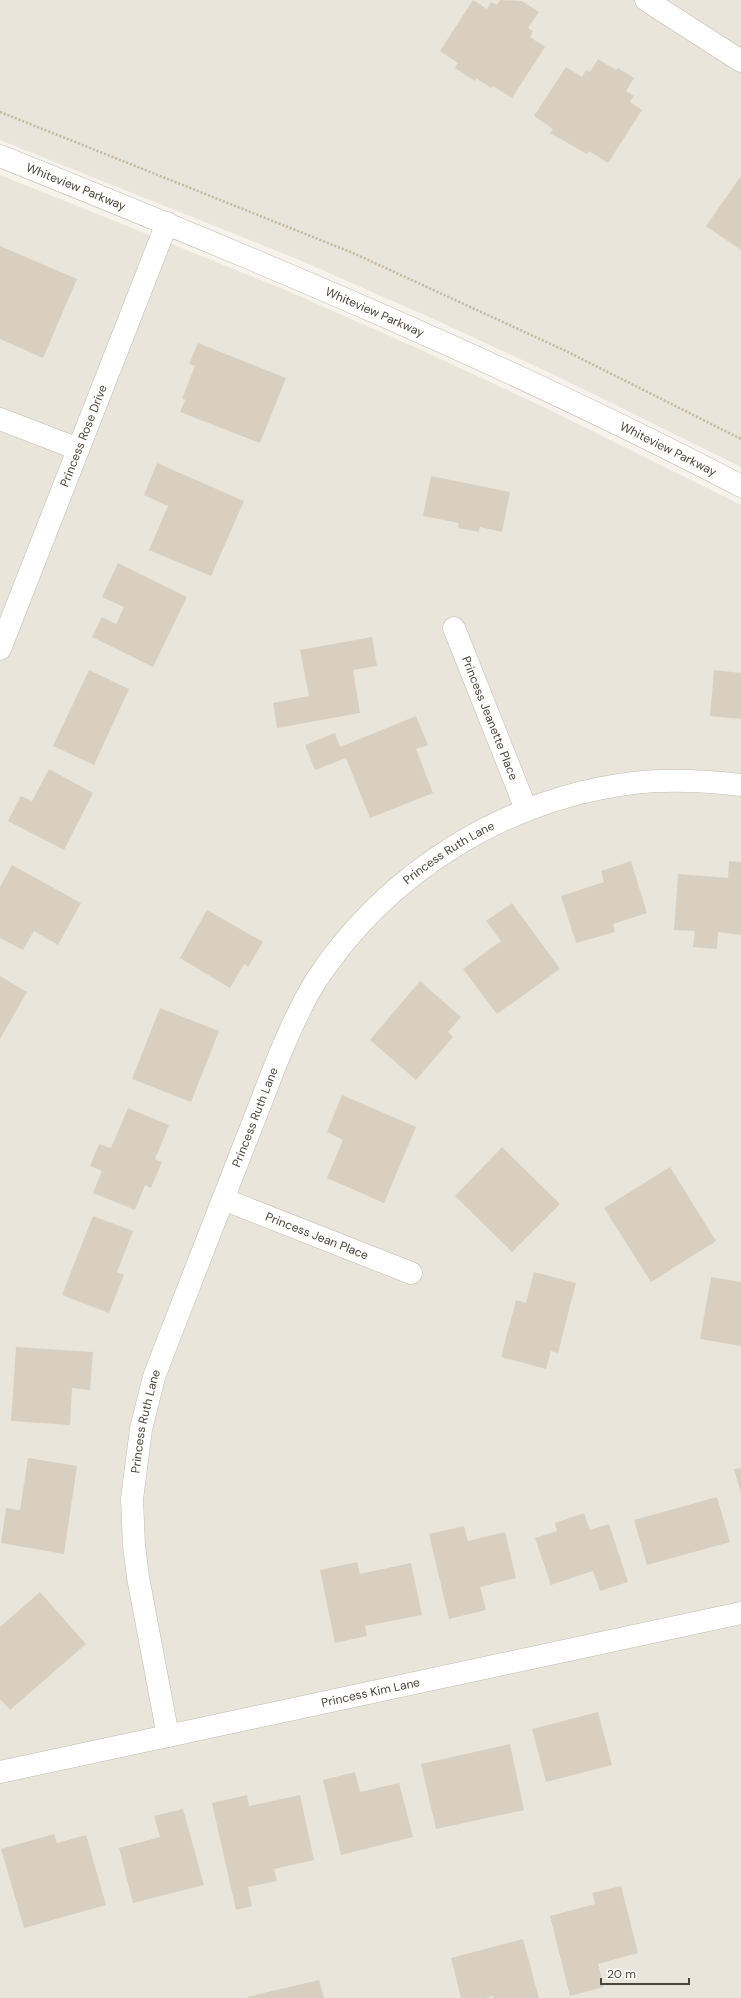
<svg xmlns="http://www.w3.org/2000/svg" width="741" height="1998" font-family="'DM Sans',sans-serif">
<style>
.residential{fill:#eae5da}
.building{fill:#d8cfc1}
.lines{fill:none;stroke-linecap:round;stroke-linejoin:round}
.minor-casing{stroke:#c2bbae;stroke-width:23}
.path{stroke:#c4b79f;stroke-width:2.5;stroke-dasharray:2 2;stroke-linecap:butt}
.minor{stroke:#fff;stroke-width:22}
.labels{text-anchor:middle;stroke-width:4;stroke-linejoin:round;paint-order:stroke}
.street-label{font-size:12px;fill:#4b4439;stroke:#fff}
</style>
<rect width="100%" height="100%" fill="#f6f3ec"/>
<path class="residential" d="M0 0H741V467L567 381 436 320 297 259 0 140Z
M0 175 281 288 419 349 550 410 741 505V1998H0Z"/>
<path class="building" d="M473 0 487 9 491 2 497 5 500 0 522 1 539 12 528 28 533 31 530 37 545 47 512 98 493 86 491 88 476 78 475 81 455 68 458 63 440 51Z
M598 59 616 70 618 68 634 78 626 91 634 96 630 102 642 110 608 163 589 151 587 154 550 133 553 129 534 116 566 67 582 77 586 70 590 72Z
M741 176V250L706 226Z
M0 246 77 279 43 358 0 339Z
M198 343 286 378 260 443 180 412 185 400 182 399 195 366 189 364Z
M157 463 244 501 211 576 149 550 168 506 144 495Z
M431 476 510 492 502 532 480 527 479 532 458 528 459 523 423 516Z
M118 563 187 597 153 667 92 637 102 617 116 624 124 607 102 597Z
M372 637 377 666 353 670 360 713 277 728 273 703 309 696 300 650Z
M89 670 129 689 94 765 53 746Z
M714 670 741 673V719L710 716Z
M416 716 428 745 416 749 433 793 370 818 346 758 315 770 305 745 335 733 340 747Z
M49 769 93 793 64 850 8 821 21 796 32 801Z
M631 861 647 913 613 924 615 932 576 943 561 896 604 882 601 871Z
M729 861 741 862V935L718 932 717 949 693 947 695 931 674 930 678 874 728 878Z
M12 865 81 903 58 945 34 931 23 950 0 938V887Z
M512 903 560 969 497 1014 463 969 501 941 486 921Z
M207 910 263 942 248 967 244 964 230 988 180 958Z
M0 976 27 992 0 1039Z
M420 981 461 1017 448 1032 453 1037 416 1080 370 1040Z
M160 1008 219 1031 191 1102 132 1079Z
M342 1095 416 1127 384 1203 327 1178 343 1140 327 1132Z
M128 1108 169 1125 155 1159 162 1162 151 1188 145 1185 135 1210 93 1193 102 1171 90 1166 99 1144 111 1148Z
M502 1147 560 1204 512 1252 455 1196Z
M670 1167 716 1241 651 1282 604 1208Z
M93 1216 133 1231 117 1272 124 1275 109 1313 62 1295Z
M534 1272 576 1283 558 1353 551 1351 546 1369 501 1357 516 1300 526 1303Z
M711 1277 741 1282V1346L700 1339Z
M16 1347 93 1352 90 1390 72 1388 70 1425 11 1421Z
M28 1458 77 1466 64 1554 1 1543 6 1508 20 1510Z
M741 1468V1493L734 1469Z
M717 1497 730 1542 647 1565 634 1520Z
M584 1513 590 1530 609 1524 628 1582 600 1591 593 1571 551 1585 535 1538 557 1531 555 1523Z
M464 1526 468 1541 505 1532 516 1578 480 1587 486 1610 449 1619 429 1534Z
M357 1562 360 1574 411 1563 422 1615 365 1626 367 1636 335 1643 320 1570Z
M40 1592 86 1644 10 1710 0 1699V1627Z
M598 1712 612 1765 546 1782 532 1729Z
M510 1744 524 1810 436 1829 421 1764Z
M355 1772 360 1792 399 1783 413 1837 341 1855 323 1780Z
M247 1795 249 1806 300 1795 314 1860 274 1869 277 1881 248 1887 252 1906 236 1910 212 1803Z
M183 1809 204 1885 133 1903 119 1848 160 1837 154 1816Z
M54 1834 57 1843 86 1835 106 1905 24 1928 1 1849Z
M621 1886 638 1953 598 1964 604 1987 570 1996 550 1916 595 1904 592 1893Z
M523 1939 539 1998H494L493 1996 485 1998H461L451 1958Z
M319 1980 324 1998H247V1997Z"/>
<g class="lines">
<g class="minor-casing">
<g id="minor">
<path d="M646 0 741 61"/>
<path id="s1" d="M0 156C251 257 501 361 741 486"/>
<path d="M0 419 78 449"/>
<path id="s2" d="M454 628 526 809"/>
<path id="s3" d="M0 649 167 223"/>
<path id="s4" d="M223 1199 411 1273"/>
<path id="s5" d="M168 1736 138 1577 134 1546 132 1499 141 1429 154 1377 167 1343 275 1066C287 1036 300 1006 317 979 388 872 505 799 633 783 668 779 706 781 741 785"/>
<path id="s6" d="M0 1772 741 1613"/>
</g>
</g>
<path class="path" d="M0 112 353 253 568 352 741 439"/>
<use href="#minor" class="minor"/>
</g>
<g class="labels">
<g class="street-label">
<text dy="4" stroke="none"><textPath href="#s1" startOffset="82">Whiteview Parkway</textPath></text>
<text dy="4" stroke="none"><textPath href="#s1" startOffset="406">Whiteview Parkway</textPath></text>
<text dy="4" stroke="none"><textPath href="#s3" startOffset="229">Princess Rose Drive</textPath></text>
<text dy="4" stroke="none"><textPath href="#s1" startOffset="730">Whiteview Parkway</textPath></text>
<text dy="4" stroke="none"><textPath href="#s2" startOffset="97">Princess Jeanette Place</textPath></text>
<text dy="4" stroke="none"><textPath href="#s5" startOffset="979">Princess Ruth Lane</textPath></text>
<text dy="4" stroke="none"><textPath href="#s5" startOffset="643">Princess Ruth Lane</textPath></text>
<text dy="4" stroke="none"><textPath href="#s4" startOffset="101">Princess Jean Place</textPath></text>
<text dy="4" stroke="none"><textPath href="#s5" startOffset="319">Princess Ruth Lane</textPath></text>
<text dy="4" stroke="none"><textPath href="#s6" startOffset="379">Princess Kim Lane</textPath></text>
</g>
</g>
<path d="M601 1978v6h88v-6" fill="none" stroke="#4b4439" stroke-width="2"/>
<text x="607" y="1978" font-size="12" fill="#4b4439" stroke="#ffffff" stroke-width="3" paint-order="stroke">20 m</text>
</svg>
